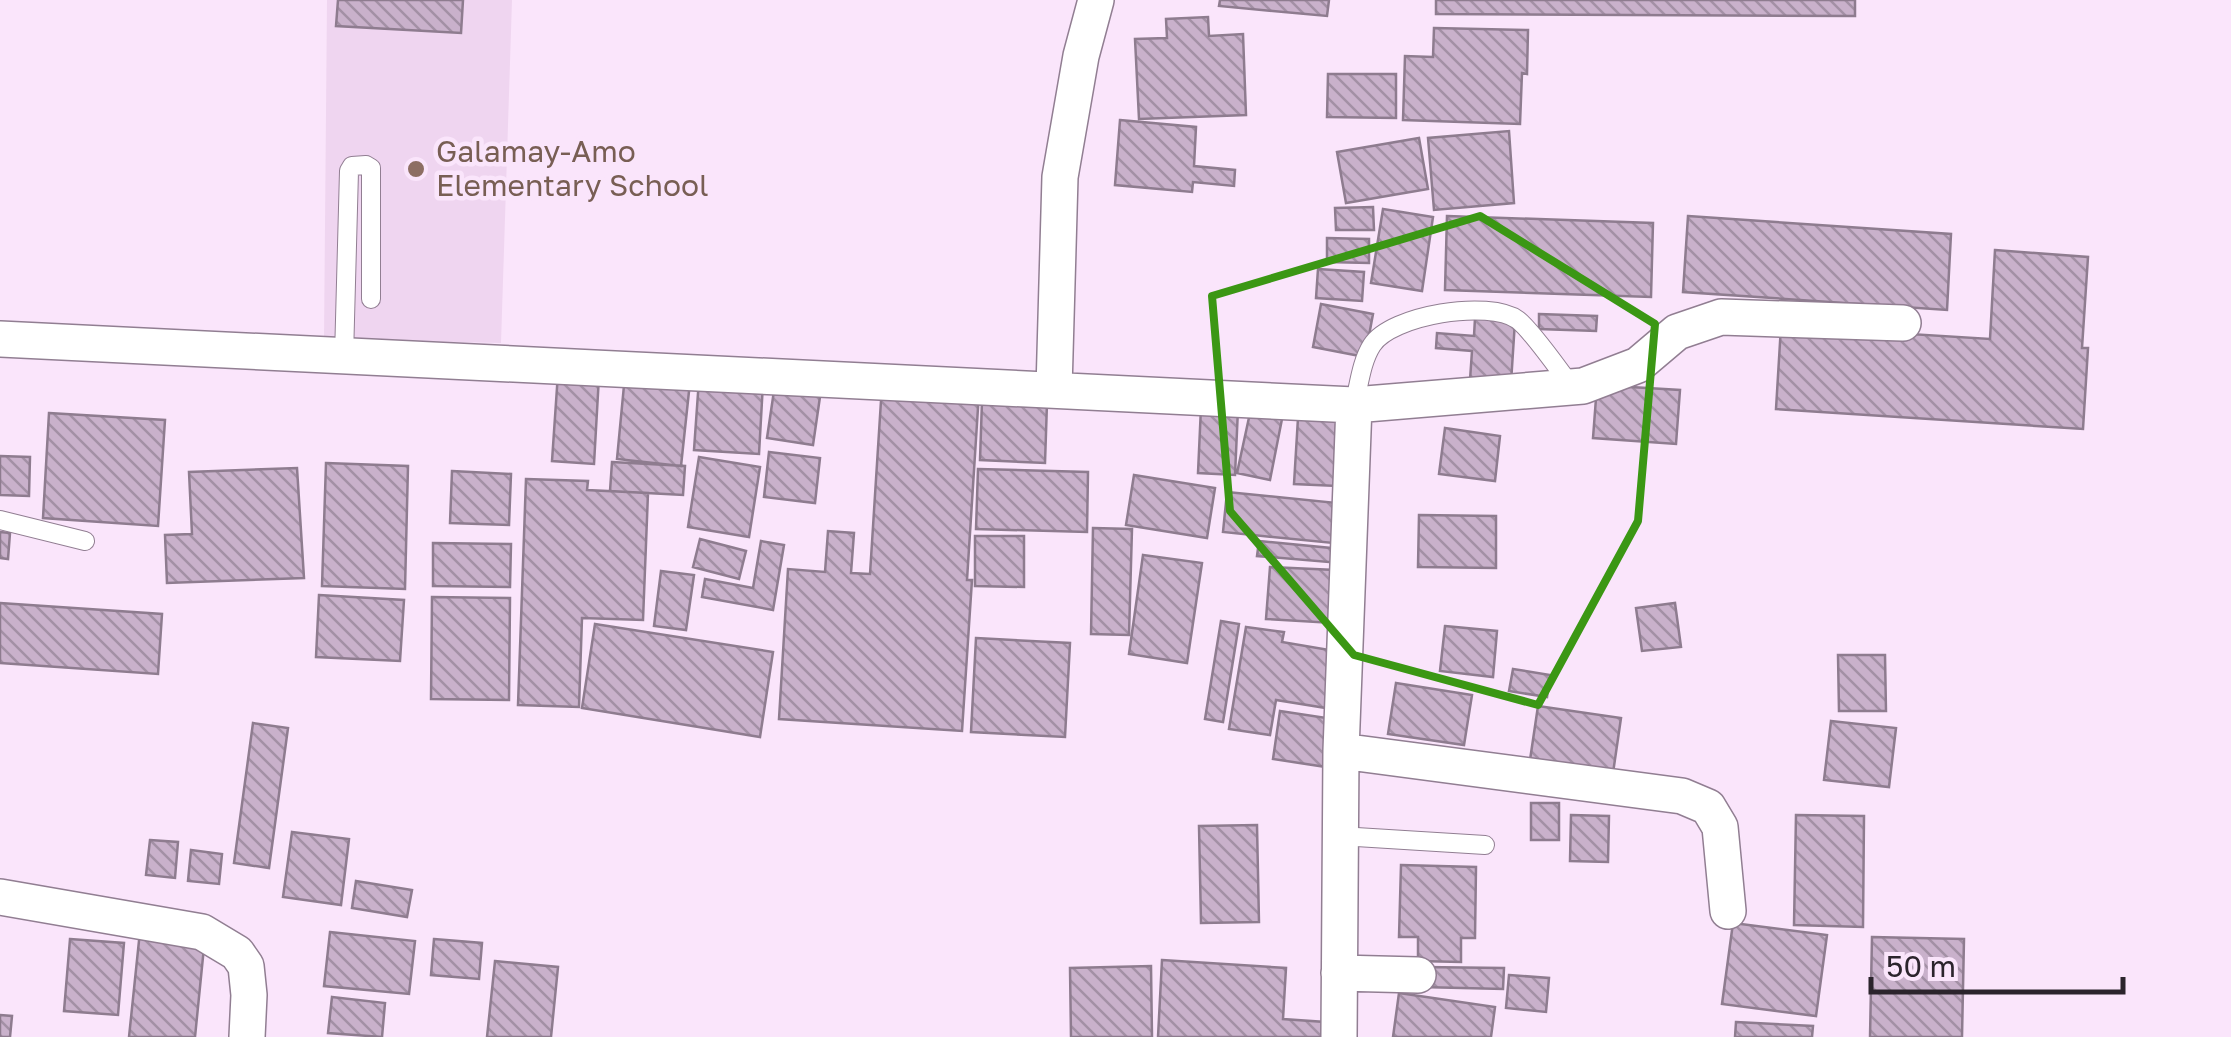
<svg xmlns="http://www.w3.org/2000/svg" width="2231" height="1037" font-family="'Golos Text',sans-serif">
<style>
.built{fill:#efd5f0}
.building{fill:url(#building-back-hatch);stroke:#8e7c8f;stroke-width:2.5}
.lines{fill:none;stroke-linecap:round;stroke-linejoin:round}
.service-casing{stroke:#917e92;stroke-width:20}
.minor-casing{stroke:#917e92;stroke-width:38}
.service{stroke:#fff;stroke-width:18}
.minor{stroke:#fff;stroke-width:35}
.marked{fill:none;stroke:#3b9714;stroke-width:8;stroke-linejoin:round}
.education-dot{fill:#8d6e63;stroke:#fae5fb;stroke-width:4}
.labels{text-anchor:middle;stroke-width:9;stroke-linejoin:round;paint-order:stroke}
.education-label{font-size:30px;fill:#785e54;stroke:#fae5fb;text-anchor:start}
</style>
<defs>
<pattern id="building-back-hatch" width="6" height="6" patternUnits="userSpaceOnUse" patternTransform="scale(2.5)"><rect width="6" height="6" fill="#c9b1cb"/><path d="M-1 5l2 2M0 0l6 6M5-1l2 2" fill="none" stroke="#a390a5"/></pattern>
</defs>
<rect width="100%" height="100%" fill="#fae5fb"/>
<path class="built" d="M327 0H512L501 343 324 339Z"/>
<path class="building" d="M338 0H463L461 33 336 26Z
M1220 0H1329L1327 16 1219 6Z
M1436 0H1855V16L1436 14Z
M1208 17 1209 36 1243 34 1246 115 1139 119 1135 39 1167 38 1166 19Z
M1434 28 1528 30 1527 74 1522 73 1520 124 1403 120 1405 56 1433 57Z
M1328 74H1396V118L1327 117Z
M1120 120 1196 127 1194 166 1235 170 1234 186 1193 182 1192 192 1115 185Z
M1509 131 1514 203 1434 210 1428 138Z
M1419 138 1428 189 1346 203 1337 152Z
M1373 207 1374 230H1336L1335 208Z
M1383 209 1433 217 1422 291 1371 283Z
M1447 216 1653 223 1651 297 1445 290Z
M1688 216 1951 234 1947 310 1683 292Z
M1327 238 1369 239V263L1327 262Z
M1995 250 2088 257 2082 348H2088L2083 429 1776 409 1781 326 1990 339Z
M1318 269 1364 272 1362 301 1316 298Z
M1321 304 1373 314 1365 357 1313 347Z
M1539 314 1597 316 1596 331 1539 329Z
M1475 318 1515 321 1511 383 1470 380 1472 351 1436 348 1437 333 1474 336Z
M558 373 599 376 594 464 552 461Z
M625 375 690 382 681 466 617 459Z
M699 379 763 383 759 454 694 450Z
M775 384 821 390 813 445 767 438Z
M882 385 979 392 967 580H972L962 731 779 719 788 569 825 572 828 531 854 533 851 573 870 574Z
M1597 385 1680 390 1676 444 1593 438Z
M982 401 1047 403 1045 463 980 460Z
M1201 407 1238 409 1235 475 1198 473Z
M49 413 165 420 158 526 43 518Z
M1250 413 1282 419 1270 480 1237 473Z
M1298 418 1340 420 1337 486 1294 484Z
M1445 428 1500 436 1495 481 1439 474Z
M769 452 820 458 815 503 764 497Z
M0 456 30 457 29 496 0 495Z
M699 457 760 467 749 537 688 527Z
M612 462 685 466 683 495 610 491Z
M326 463 408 466 405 589 322 586Z
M297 468 304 578 167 583 165 535 192 534 189 472Z
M978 469 1088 472 1087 532 976 529Z
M452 471 511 474 509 525 450 523Z
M1134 475 1215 488 1207 538 1126 525Z
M526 479 588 481 587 490 648 493 643 620 582 618 579 707 518 705Z
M1227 492 1337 503 1333 543 1223 532Z
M1419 515 1496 516V568L1418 567Z
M1093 528 1132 529 1129 635 1091 634Z
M0 532 10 533 8 559 0 558Z
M975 536H1024V587L975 586Z
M700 539 746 551 739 579 693 567Z
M761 541 784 545 773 610 702 597 705 579 753 588Z
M1259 541 1341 549 1340 563 1257 556Z
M433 543 511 544 510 587 433 586Z
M1143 555 1202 563 1187 663 1129 654Z
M1270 567 1335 570 1333 623 1266 619Z
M661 571 694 575 686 630 654 626Z
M319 595 404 600 400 661 316 657Z
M432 597 510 598 509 700 431 699Z
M0 603 162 614 158 674 0 663Z
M1675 603 1681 647 1642 651 1636 608Z
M1221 621 1239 624 1223 722 1205 719Z
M595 624 773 652 760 737 582 708Z
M1445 626 1497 631 1493 677 1440 671Z
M1246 627 1284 632 1282 642 1341 652 1332 709 1276 700 1270 735 1229 729Z
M976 638 1070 643 1065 737 971 732Z
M1838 655H1885L1886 711H1839Z
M1513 669 1550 675 1547 697 1509 691Z
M1396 683 1472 695 1464 745 1388 734Z
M1538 706 1621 718 1613 773 1530 760Z
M1280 711 1333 719 1326 767 1273 759Z
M1831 721 1896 728 1889 787 1824 780Z
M253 723 288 728 269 868 234 863Z
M1531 803H1559V840H1531Z
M1571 815 1609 816 1608 862 1570 861Z
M1796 815 1864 816 1863 927 1794 925Z
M1257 825 1259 922 1201 923 1199 826Z
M292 832 349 839 341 905 283 897Z
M150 840 178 842 175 878 146 875Z
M191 850 222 854 219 884 188 881Z
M1401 865 1476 867 1475 938H1461V962L1418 961V937H1399Z
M356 881 412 890 407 917 352 908Z
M1733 923 1827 935 1816 1016 1722 1004Z
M140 931 205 937 195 1037H129Z
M330 932 415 941 409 994 324 986Z
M1872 937 1964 939 1962 1037H1870Z
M70 939 124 943 118 1015 64 1011Z
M434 939 482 943 479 979 431 975Z
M1162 960 1286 968 1283 1019 1325 1022 1324 1037H1158Z
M495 961 558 967 551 1037H487Z
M1151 966 1152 1037H1071L1070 968Z
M1422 967 1504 968 1503 989 1421 987Z
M1509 975 1549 978 1546 1012 1506 1008Z
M1399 993 1495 1007 1491 1037H1393Z
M332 997 385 1003 382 1037 328 1033Z
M0 1015 12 1016 10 1037H0Z
M1736 1022 1813 1026 1812 1037H1735Z"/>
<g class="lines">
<g class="service-casing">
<path id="service" d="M344 357 349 171 352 166 366 165 371 168V299
M1354 405C1359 386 1361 362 1372 345 1391 315 1489 299 1518 320 1533 332 1559 370 1572 387
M0 520 85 541
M1340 836 1485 845"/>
</g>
<g class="minor-casing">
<path id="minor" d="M0 339 1354 405 1583 386 1638 365 1677 332 1721 317 1903 323
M1054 389 1060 177 1081 56 1096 0
M1341 751 1682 796 1708 807 1720 827 1728 911
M0 897 202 932 237 953 246 966 249 995 247 1037
M1339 973 1418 975
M1339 1037 1341 751 1354 405"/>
</g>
<use href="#service" class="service"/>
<use href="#minor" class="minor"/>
</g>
<path class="marked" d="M1480 216 1655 324 1638 521 1538 705 1354 655 1230 511 1212 296Z"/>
<circle class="education-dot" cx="416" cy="169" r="10"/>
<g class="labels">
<g class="education-label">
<text x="436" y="162">Galamay-Amo<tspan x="436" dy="34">Elementary School</tspan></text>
</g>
</g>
<path d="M1871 977v15h252v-15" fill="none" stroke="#2b242c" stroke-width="5"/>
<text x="1886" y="977" font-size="30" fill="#2b242c" stroke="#fae5fb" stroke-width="8" paint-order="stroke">50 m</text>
</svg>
